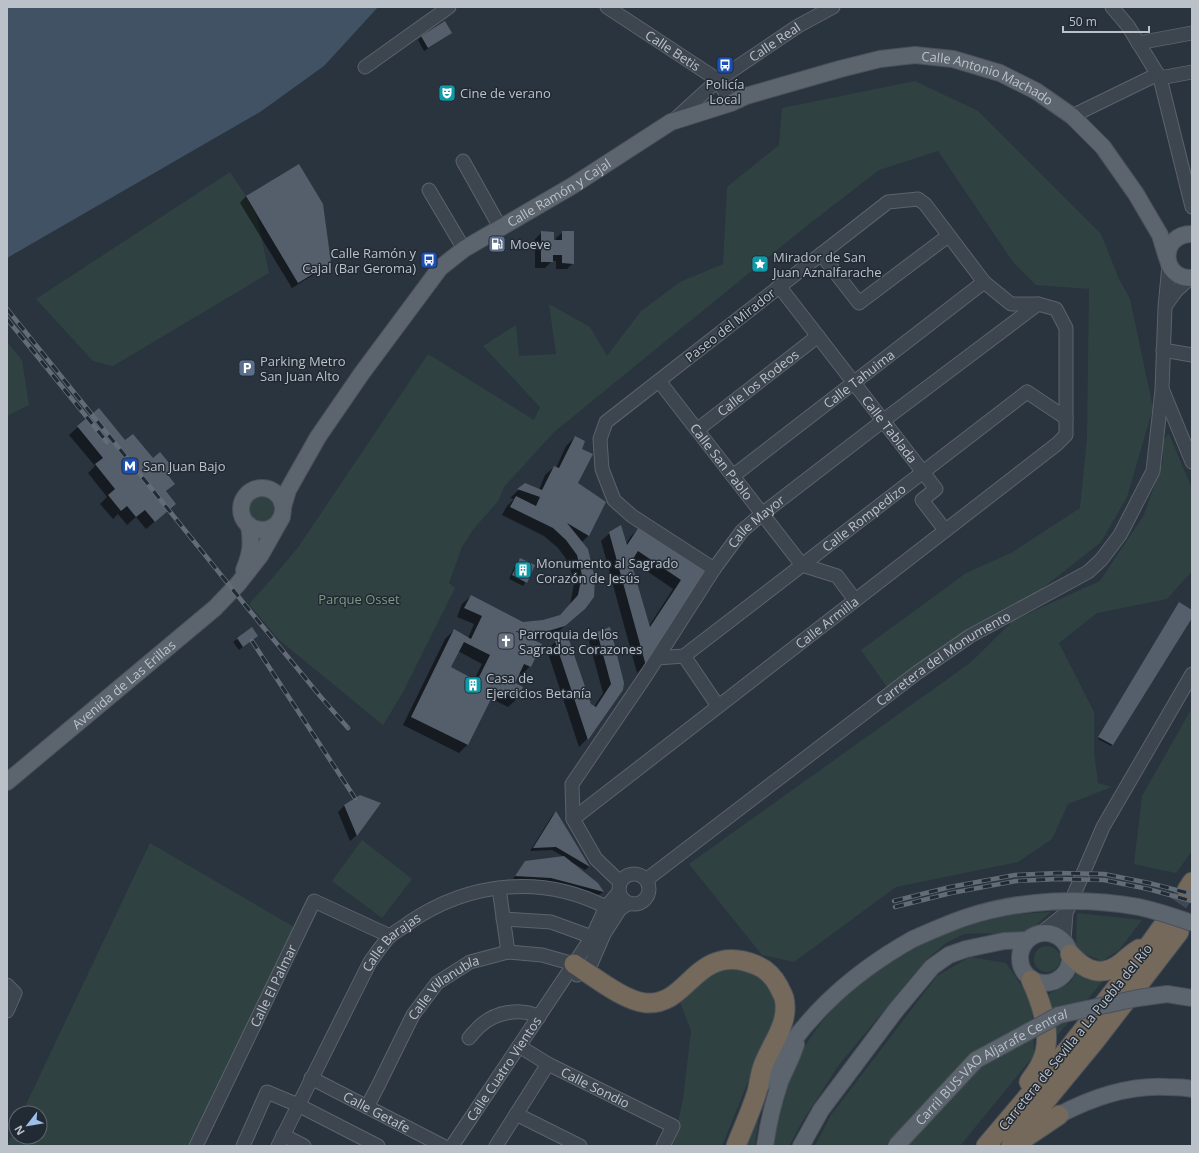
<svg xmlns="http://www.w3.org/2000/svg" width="1199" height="1153" font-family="'Open Sans',sans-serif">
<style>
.green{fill:#2f4241}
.water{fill:#425265}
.shadow{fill:#0007;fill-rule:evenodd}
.building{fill:#555f6c;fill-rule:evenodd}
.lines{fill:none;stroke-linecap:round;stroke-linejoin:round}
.highway-tunnel{stroke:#404953;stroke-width:19;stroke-dasharray:19 10;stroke-linecap:butt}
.minor-casing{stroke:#5b636c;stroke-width:15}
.major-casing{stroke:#4a515b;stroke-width:18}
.highway-casing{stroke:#485059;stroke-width:21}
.minor{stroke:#3d454f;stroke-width:13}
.major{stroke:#5c646e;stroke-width:16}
.highway{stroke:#74695b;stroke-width:19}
.rail-casing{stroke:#626c77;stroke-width:4.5}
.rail{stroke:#222a34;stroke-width:3;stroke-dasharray:9;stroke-linecap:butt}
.major-bridge-casing{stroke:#4a515b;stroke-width:18;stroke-linecap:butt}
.major-bridge{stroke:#5c646e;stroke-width:16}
.labels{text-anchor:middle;stroke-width:3;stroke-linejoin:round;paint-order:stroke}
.street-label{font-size:13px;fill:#bac1c9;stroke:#222a34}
.poi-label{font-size:13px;fill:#bac1c9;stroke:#222a34;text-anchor:start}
.park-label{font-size:13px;fill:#7b9c81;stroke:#222a34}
</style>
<rect width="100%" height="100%" fill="#2a343e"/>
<path class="green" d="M915 81 978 111 1101 234 1119 279 1130 299 1153 408 1127 497 1101 542 1043 588 891 693 861 650 966 573 1011 553 1080 508 1087 438 1089 289 1036 285 1013 262 938 151 879 170 804 228 553 433 504 487 498 501 472 531 462 547 449 583 455 588 402 694 383 725 278 639 249 604 276 574 299 546 428 354 534 420 540 407 483 346 516 325 519 356 556 354 549 304 590 327 607 356 641 311 680 282 723 264 727 187 779 145 782 108Z
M230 172 246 196 257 217 269 273 113 366 93 361 36 299Z
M7 342 22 360 29 405 7 416Z
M1169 434 1192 489V571L1167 599 1097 613 1059 643 1094 712V753L1098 783 1112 787 1068 804 1052 839 1018 862 896 887 794 962 762 955 689 864 970 663 1014 620 1100 581 1144 515 1163 461 1162 441Z
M246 508a16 16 0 1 1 32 0a16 16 0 1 1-32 0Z
M1192 708V851L1176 873 1134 864 1142 796Z
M362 840 412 879 382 918 332 881Z
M150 843 294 927 188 1146H7L16 1125V1137H40V1113H22Z
M1051 912 1036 925 1022 933 1005 935 987 933 964 934 946 943 925 961 838 1066 802 1122 789 1146H771C778 1115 784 1085 799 1057 836 987 907 943 982 922 990 920 998 917 1005 916 1020 913 1036 913 1051 912Z
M1077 913 1142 920 1119 950 1102 961 1076 950Z
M1034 959a13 13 0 1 1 26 0a13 13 0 1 1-26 0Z
M970 957 1006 963 1032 1001 1034 1055 960 1146H815L831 1115 937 976Z
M722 965 762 976 775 1000 774 1023 754 1067 722 1146H671L675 1136 683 1099 691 1031 679 999Z
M1078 970 1088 979 1102 982 1057 1036 1053 1034 1049 994 1070 983Z
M760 1109 755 1146H744Z"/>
<path class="water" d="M7 7H378L324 66 260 112 7 258Z"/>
<path class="shadow" d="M451 33 447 36 424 51 418 40 421 37Z
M246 196 330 263 323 269 292 288 240 203Z
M542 232 553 241H556V238L563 232 573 263 567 269H556V261H552L545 268H535V239Z
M78 427 125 442 153 460 173 470 167 476 174 484 165 492 175 504 146 529 136 517 127 525 118 514 113 519 100 504 107 497 88 473 95 466 69 435Z
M575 437 581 449 576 483 605 502 588 536 582 542 585 608 556 634 533 641 530 666 522 675 519 673 514 684 517 699 508 707 490 698 467 745 459 753 403 725 445 639 454 630 468 638 474 624 457 617 462 604 471 596 522 623 543 621 559 616 570 605 574 584 569 563 558 548 544 536 502 515 507 506 514 499 510 498 525 484 539 490 545 475 554 467 556 468 566 446ZM458 651 482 664 474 680 450 668Z
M640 528 705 570 645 665 637 673 601 541 610 533 626 544 631 536ZM631 560 673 589 649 626 630 562Z
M520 559 526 582 523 586 509 579 516 563Z
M1178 605 1192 611V616L1111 746 1098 739Z
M252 629 257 636 239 650 233 642Z
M598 633 622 690 587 739 579 747 547 650 556 641 590 705 594 707 603 693 589 641Z
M379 803 356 836 350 841 338 812 344 806Z
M556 812 589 867 585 870 573 863 572 864 598 883 603 892 599 895 547 881 513 879 525 862 564 857 552 850 530 851 552 816Z"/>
<path class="building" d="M445 21 452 33 428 48 421 36Z
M299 164 323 204 331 263 298 283 246 196Z
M541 231 554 232V240H562V231H574V264L562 263V255H553V262H541Z
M99 408 125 440 133 434 153 458 160 452 175 470 168 475 175 484 166 491 176 504 155 522 145 510 136 517 127 506 121 511 108 495 115 489 95 464 103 458 77 426Z
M575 436 585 441 582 449 593 454 578 483 606 502 589 536 567 523 588 549 595 579 594 597 585 609 565 626 538 634 515 631 542 644 531 667 524 664 515 683 523 687 517 700 496 689 468 745 411 717 454 629 471 639 482 616 464 608 471 595 523 622 543 620 560 615 578 595 582 575 577 555 566 540 553 528 510 507 516 496 536 506 540 497 517 489 525 483 542 490 554 466 559 468ZM464 642 490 655 477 681 451 667Z
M621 525 627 545 639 527 707 569 646 666 609 532ZM638 551 681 580 650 627 631 562Z
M520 558 535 565 527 583 512 575Z
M1179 602 1192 610V618L1113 745 1098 737Z
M252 627 258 636 243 647 237 638Z
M610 627 624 683 623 690 588 740 555 641 568 637 591 704 596 707 611 684 597 632Z
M360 795 381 803 357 836 344 805Z
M556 811 590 867 556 847 533 848Z
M564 856 598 883 604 892 551 878 515 876 525 861Z"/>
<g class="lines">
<path class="highway-tunnel" d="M1162 927 1187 890"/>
<g class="minor-casing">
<g id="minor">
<path id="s1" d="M607 7 718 80 731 103"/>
<path d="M1112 7 1128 26 1160 78 1192 207"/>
<path d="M1138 43 1192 33"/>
<path d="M365 67 449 7"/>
<path d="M1160 78 1192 72"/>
<path d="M1072 116 1158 74"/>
<path id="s2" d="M673 121 718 80 798 26 833 7"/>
<path d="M463 161 500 227"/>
<path d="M429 190 464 249"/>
<path d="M821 254 859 303 948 236"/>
<path id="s3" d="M779 286 936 489 922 500 945 530"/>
<path d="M1166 305 1176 291 1190 278"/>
<path d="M1163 350 1192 355"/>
<path id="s4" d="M659 381 802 565 837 576 855 600"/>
<path d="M1163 391 1192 462"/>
<path id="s5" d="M697 430 818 336"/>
<path id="s6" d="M733 476 984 282"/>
<path d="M684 656 718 706"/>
<path id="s7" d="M658 658 684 656 1027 392 1066 418"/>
<path id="s8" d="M573 819 1057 444 1066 435V328L1056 309 1038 304H1011L984 282 925 204 918 199 888 202 606 422 600 439 602 469 614 500 632 516 714 569"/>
<circle cx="634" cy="889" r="15"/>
<path id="s9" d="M646 880 918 672 970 636 1088 572 1101 560 1120 535 1153 471 1162 390 1165 307 1169 265"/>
<path id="s10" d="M620 882 596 859 573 819 572 784 645 677 714 569 742 531 762 514 884 420 1038 304"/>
<path d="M499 888 508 952"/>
<path d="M503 919 551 922 592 937"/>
<path d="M1041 933 1066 913"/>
<path d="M1064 940 1066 913 1103 827 1192 674"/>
<path d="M577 975 591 964 604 934 620 909 629 903"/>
<path d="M7 985 15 993 7 1011"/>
<path d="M469 1038C472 1034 476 1030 480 1026 495 1012 521 1007 539 1017"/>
<path id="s11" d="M519 1046 548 1064 673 1126 663 1146"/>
<path id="s12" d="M311 1078 443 1146"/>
<path id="s13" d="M367 1107 379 1084 413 1015 437 983 470 962 508 952 542 955 574 964"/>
<path d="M516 1114 580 1146"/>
<path d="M283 1135 304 1146"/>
<path id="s14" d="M196 1146 314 901 390 936"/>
<path d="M243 1146 267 1092 298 1105 378 1146"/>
<path id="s15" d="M278 1146 370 962C376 954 383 943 390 936 396 931 404 927 410 922 469 882 542 874 606 907"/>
<path id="s16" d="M452 1146 592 937 606 907 619 892"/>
<path d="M496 1146 548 1064"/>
</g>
</g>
<g class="major-casing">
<g id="major">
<path d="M1192 234C1159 234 1160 279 1192 278"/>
<circle cx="262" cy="509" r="21"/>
<path id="s17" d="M283 507 288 490 318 437 362 373 440 268 464 249 572 186 671 122 731 103 746 96 840 69 880 59 915 55 953 59 1000 73 1036 91 1072 116 1103 147 1136 194 1160 235 1167 258"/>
<path d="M244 570C251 553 252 544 249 525"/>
<path id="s18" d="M7 782 215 608 238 584 260 556 282 517"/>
<circle cx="1045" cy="958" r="25"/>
<path d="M761 1086C803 1020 845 977 913 939"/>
<path d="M1059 1115C1093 1097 1128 1085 1167 1087 1176 1087 1184 1087 1192 1089"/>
<path d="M765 1146C768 1124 773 1103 780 1082 785 1069 792 1058 796 1044"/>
<path d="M801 1146 821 1110 896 1010 932 967 949 955 966 949 1004 941 1027 940"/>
</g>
</g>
<g class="highway-casing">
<path id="highway" d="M1187 890 1192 882
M1070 954C1085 971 1102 978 1121 963 1127 958 1132 953 1139 949
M574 964C593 976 624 1001 646 1003 677 1005 688 975 712 964 726 957 742 959 756 965 766 969 774 977 779 987 780 990 783 994 784 998 790 1023 771 1044 763 1066 760 1074 759 1084 757 1092 751 1111 743 1128 736 1146
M1029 1082C1033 1076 1038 1070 1041 1063 1054 1037 1042 1004 1031 980
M1019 1142 1059 1115
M986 1146 1068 1049 1139 959 1162 927
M1011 1146 1029 1121 1095 1041 1179 932"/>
</g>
<use href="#minor" class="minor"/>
<use href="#major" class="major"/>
<use href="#highway" class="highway"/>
<g class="rail-casing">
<path id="rail" d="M7 309 250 611 320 696 348 728
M7 319 107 442
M252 641 355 798
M894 901 950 887 1015 875 1058 873 1104 874 1149 883 1192 894
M895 907 951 893 1016 881 1058 879 1104 880 1148 889 1192 901"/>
</g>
<use href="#rail" class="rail"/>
<g class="major-bridge-casing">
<g id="major-bridge">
<path d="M913 939C931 931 949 923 967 917 1022 899 1083 897 1139 907 1157 911 1175 917 1192 923"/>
<path id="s19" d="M896 1146 976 1060 1059 1015 1138 998 1167 994 1192 998"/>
</g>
</g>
<use href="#major-bridge" class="major-bridge"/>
</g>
<defs>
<g id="bus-square" transform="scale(0.9)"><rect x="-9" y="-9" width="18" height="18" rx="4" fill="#1a4fb4" stroke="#222a34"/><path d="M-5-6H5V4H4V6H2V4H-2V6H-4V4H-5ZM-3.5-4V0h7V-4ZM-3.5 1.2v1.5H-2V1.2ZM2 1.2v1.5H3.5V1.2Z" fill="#fff"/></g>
<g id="theatre-square" transform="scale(0.9)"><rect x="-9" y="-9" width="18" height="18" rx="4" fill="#0f9aa8" stroke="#222a34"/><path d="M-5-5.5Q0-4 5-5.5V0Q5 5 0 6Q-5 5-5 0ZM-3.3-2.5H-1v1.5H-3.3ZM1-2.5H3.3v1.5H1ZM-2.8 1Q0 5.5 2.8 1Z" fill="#fff"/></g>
<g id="fuel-square" transform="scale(0.9)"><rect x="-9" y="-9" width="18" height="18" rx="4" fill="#5c6f8a" stroke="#222a34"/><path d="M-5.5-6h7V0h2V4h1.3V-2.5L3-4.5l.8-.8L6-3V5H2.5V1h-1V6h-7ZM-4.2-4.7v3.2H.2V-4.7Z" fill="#fff"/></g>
<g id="sight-square" transform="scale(0.9)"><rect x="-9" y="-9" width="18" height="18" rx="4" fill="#0f9aa8" stroke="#222a34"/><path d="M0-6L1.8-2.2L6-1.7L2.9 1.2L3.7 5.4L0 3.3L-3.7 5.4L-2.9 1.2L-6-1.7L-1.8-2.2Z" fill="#fff"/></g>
<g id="parking-square" transform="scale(0.9)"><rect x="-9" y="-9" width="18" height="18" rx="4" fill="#5c6f8a" stroke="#222a34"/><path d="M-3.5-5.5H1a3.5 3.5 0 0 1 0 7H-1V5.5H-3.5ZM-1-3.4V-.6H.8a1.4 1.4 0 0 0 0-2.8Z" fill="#fff"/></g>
<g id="metro-square" transform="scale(0.9)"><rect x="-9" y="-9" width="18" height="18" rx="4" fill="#1a4fb4" stroke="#222a34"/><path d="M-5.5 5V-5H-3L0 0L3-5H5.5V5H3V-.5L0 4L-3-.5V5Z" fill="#fff"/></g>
<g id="building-square" transform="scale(0.9)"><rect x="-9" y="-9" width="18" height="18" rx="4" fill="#0f9aa8" stroke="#222a34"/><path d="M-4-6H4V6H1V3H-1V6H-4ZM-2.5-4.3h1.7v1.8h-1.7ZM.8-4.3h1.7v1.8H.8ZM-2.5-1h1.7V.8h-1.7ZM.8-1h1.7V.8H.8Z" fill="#fff"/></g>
<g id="church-square" transform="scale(0.9)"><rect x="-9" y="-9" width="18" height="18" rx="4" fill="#6b7280" stroke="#222a34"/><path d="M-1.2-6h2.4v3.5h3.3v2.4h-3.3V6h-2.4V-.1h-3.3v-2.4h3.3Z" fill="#fff"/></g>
</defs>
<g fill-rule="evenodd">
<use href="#bus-square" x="725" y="65"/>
<use href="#theatre-square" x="447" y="93"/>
<use href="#fuel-square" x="497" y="244"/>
<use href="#bus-square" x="429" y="260"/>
<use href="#sight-square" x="760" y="264"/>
<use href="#parking-square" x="247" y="368"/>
<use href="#metro-square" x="130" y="466"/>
<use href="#building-square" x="523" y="570"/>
<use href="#church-square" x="506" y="641"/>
<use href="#building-square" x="473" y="685"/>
</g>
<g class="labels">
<g class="street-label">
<text dy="5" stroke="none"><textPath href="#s2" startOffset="129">Calle Real</textPath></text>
<text dy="5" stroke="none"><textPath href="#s1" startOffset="79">Calle Betis</textPath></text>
<text dy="5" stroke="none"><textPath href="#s17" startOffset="891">Calle Antonio Machado</textPath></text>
<text dy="5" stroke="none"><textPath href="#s17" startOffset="428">Calle Ramón y Cajal</textPath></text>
<text transform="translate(730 325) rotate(-38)" y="5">Paseo del Mirador</text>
<text dy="5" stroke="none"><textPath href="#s6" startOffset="159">Calle Tahuima</textPath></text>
<text dy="5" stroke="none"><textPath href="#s5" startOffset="77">Calle los Rodeos</textPath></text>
<text dy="5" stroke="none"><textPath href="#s3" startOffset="181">Calle Tablada</textPath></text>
<text dy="5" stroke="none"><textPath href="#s4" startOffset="102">Calle San Pablo</textPath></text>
<text dy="5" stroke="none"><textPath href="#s7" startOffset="253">Calle Rompedizo</textPath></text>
<text dy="5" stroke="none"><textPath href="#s10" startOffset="436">Calle Mayor</textPath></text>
<text dy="5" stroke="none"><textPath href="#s8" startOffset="321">Calle Armilla</textPath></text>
<text dy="5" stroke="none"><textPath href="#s9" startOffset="371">Carretera del Monumento</textPath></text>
<text dy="5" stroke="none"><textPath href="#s18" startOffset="152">Avenida de Las Erillas</textPath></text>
<text dy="5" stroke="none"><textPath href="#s15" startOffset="235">Calle Barajas</textPath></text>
<text dy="5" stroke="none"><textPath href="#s14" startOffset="178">Calle El Palmar</textPath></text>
<text dy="5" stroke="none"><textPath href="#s13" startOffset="145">Calle Villanubla</textPath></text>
<text transform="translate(1075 1037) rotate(-51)" y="5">Carretera de Sevilla a La Puebla del Río</text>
<text dy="5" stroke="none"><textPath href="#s16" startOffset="93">Calle Cuatro Vientos</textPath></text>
<text dy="5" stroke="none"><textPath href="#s19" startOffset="126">Carril BUS-VAO Aljarafe Central</textPath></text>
<text dy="5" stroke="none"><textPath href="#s11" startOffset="87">Calle Sondio</textPath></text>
<text dy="5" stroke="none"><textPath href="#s12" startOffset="74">Calle Getafe</textPath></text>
</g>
<g class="poi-label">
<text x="725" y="89" text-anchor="middle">Policía<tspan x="725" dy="15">Local</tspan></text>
<text x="460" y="98">Cine de verano</text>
<text x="510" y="249">Moeve</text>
<text x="416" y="258" text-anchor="end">Calle Ramón y<tspan x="416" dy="15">Cajal (Bar Geroma)</tspan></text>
<text x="773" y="262">Mirador de San<tspan x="773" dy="15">Juan Aznalfarache</tspan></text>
<text x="260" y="366">Parking Metro<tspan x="260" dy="15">San Juan Alto</tspan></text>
<text x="143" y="471">San Juan Bajo</text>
<text x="536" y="568">Monumento al Sagrado<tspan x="536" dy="15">Corazón de Jesús</tspan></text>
<text x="519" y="639">Parroquia de los<tspan x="519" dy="15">Sagrados Corazones</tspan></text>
<text x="486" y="683">Casa de<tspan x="486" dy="15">Ejercicios Betanía</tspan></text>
</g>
<g class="park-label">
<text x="359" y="604">Parque Osset</text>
</g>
</g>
<rect width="1199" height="1153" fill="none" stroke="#bac1c9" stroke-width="16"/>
<g transform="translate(28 1125) rotate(239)"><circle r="19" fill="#222a34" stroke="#5f6670"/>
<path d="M0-3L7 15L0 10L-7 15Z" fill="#9dbfeb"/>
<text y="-6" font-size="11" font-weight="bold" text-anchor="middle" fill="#bac1c9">N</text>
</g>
<path d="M1063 26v6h86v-6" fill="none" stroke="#bac1c9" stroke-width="2"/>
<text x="1069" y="26" font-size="12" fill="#bac1c9" stroke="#222a34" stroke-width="3" paint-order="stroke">50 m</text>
</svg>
